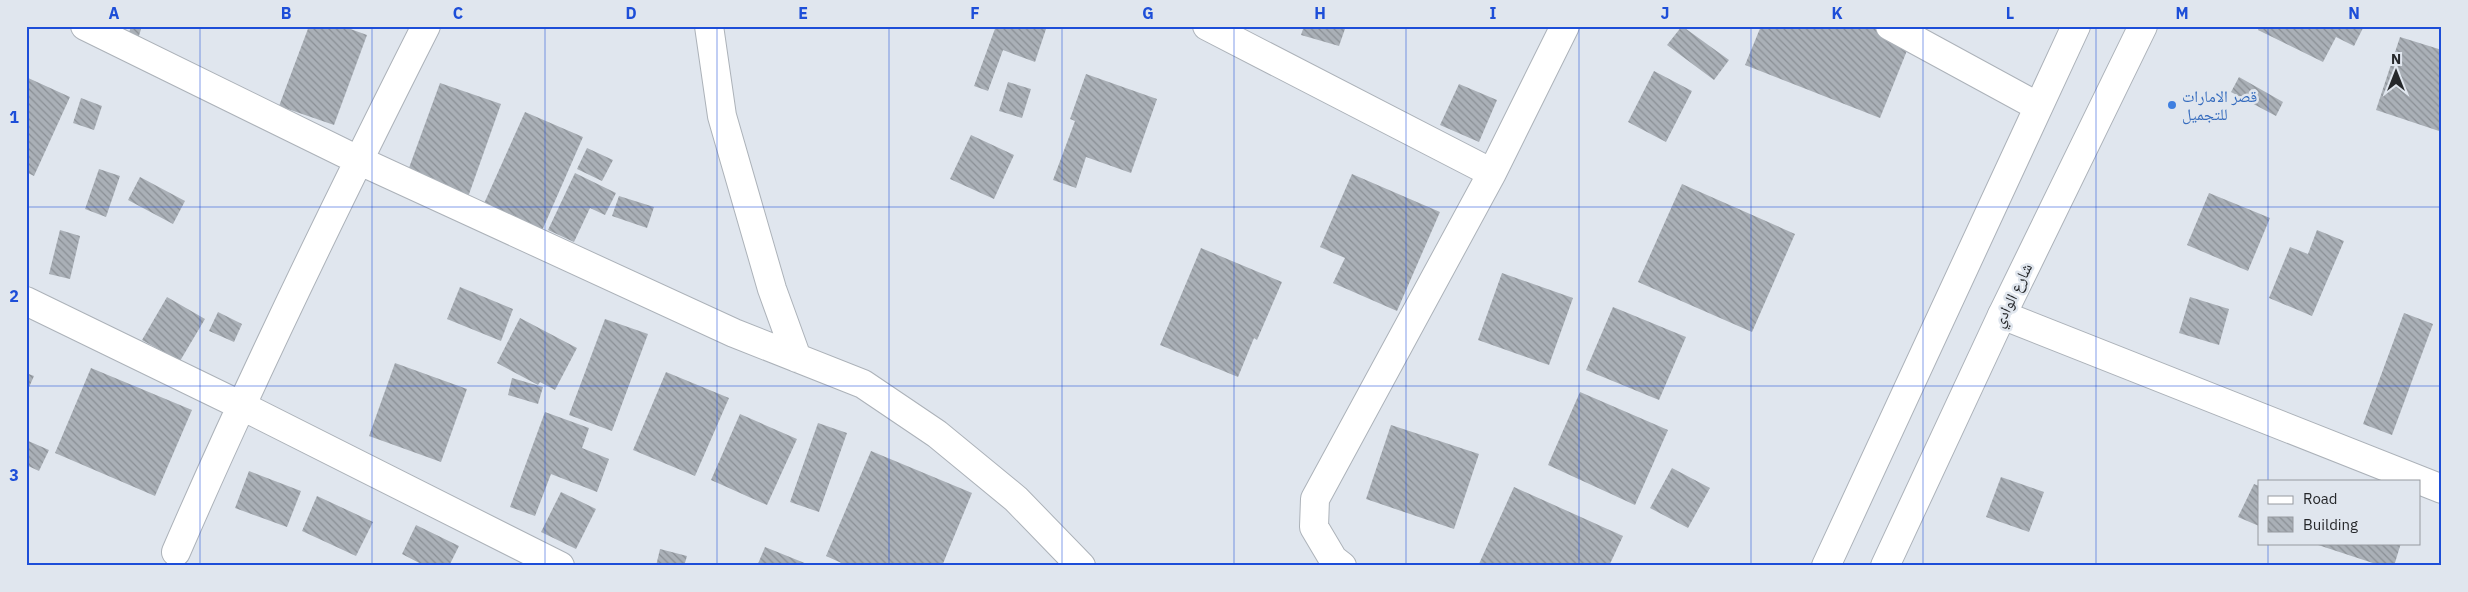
<svg xmlns="http://www.w3.org/2000/svg" width="2468" height="592" font-family="'IBM Plex Sans','Noto Naskh Arabic',sans-serif">
<style>
.building{fill:url(#building-back-hatch)}
.lines{fill:none;stroke-linecap:round;stroke-linejoin:round}
.minor-casing{stroke:#acb2b9;stroke-width:30}
.secondary-casing{stroke:#acb2b9;stroke-width:30}
.minor{stroke:#fff;stroke-width:28}
.secondary{stroke:#fff;stroke-width:28}
.grid{fill:none;stroke:#1d4ed8;stroke-width:1;stroke-opacity:0.55}
.shop-dot{fill:#3f7fe0;stroke:#e0e6ee;stroke-width:2}
.labels{text-anchor:middle;stroke-width:5;stroke-linejoin:round;paint-order:stroke}
.shop-label{font-size:16px;fill:#366cbe;stroke:#e0e6ee;text-anchor:start}
.street-label{font-size:16px;fill:#26282b;stroke:#e0e6ee}
.neatline{fill:none;stroke:#1d4ed8;stroke-width:2}
.grid-label{font-size:16px;text-anchor:middle;font-weight:bold;fill:#1d4ed8}
</style>
<defs>
<pattern id="building-back-hatch" width="6" height="6" patternUnits="userSpaceOnUse" patternTransform="scale(1.25)"><rect width="6" height="6" fill="#aab0b7"/><path d="M-1 5l2 2M0 0l6 6M5-1l2 2" fill="none" stroke="#8a8f95"/></pattern>
</defs>
<rect width="100%" height="100%" fill="#e0e6ee"/>
<path class="building" d="M131 26H142L138 39 128 36Z
M309 26H342L367 35 334 125 279 106Z
M996 26H1047L1035 62 1003 50 988 91 974 86Z
M1304 26H1346L1339 46 1301 35Z
M1682 26 1729 60 1714 80 1667 45Z
M1761 26H1882L1912 38 1880 118 1745 65Z
M2260 26H2364L2354 46 2336 37 2323 62 2258 30Z
M2400 37 2442 50V132L2376 110Z
M1654 71 1692 91 1666 142 1628 122Z
M1086 74 1157 99 1131 173 1086 157 1076 188 1053 180 1075 121 1070 119Z
M26 77 70 97 34 176 26 172Z
M2239 77 2283 102 2276 116 2231 92Z
M1008 82 1031 89 1022 118 999 111Z
M440 83 501 104 468 197 406 176Z
M1459 84 1497 100 1479 142 1440 125Z
M81 98 102 106 94 130 73 123Z
M525 112 583 137 541 233 482 208Z
M971 135 1014 155 994 199 950 179Z
M587 148 613 160 602 181 577 169Z
M99 169 120 176 106 217 85 209Z
M575 173 616 193 605 215 590 208 574 242 548 230Z
M1352 174 1440 212 1397 311 1333 283 1345 258 1320 247Z
M140 177 185 201 173 224 128 200Z
M1682 184 1795 234 1752 332 1638 282Z
M2209 193 2270 218 2248 271 2187 245Z
M619 196 654 207 647 228 612 216Z
M60 230 80 236 70 279 49 274Z
M2317 230 2344 241 2312 316 2269 298 2290 247 2308 254Z
M1201 248 1282 282 1257 340 1254 338 1238 377 1160 345Z
M1502 273 1573 298 1549 365 1478 340Z
M460 287 513 309 501 341 447 319Z
M167 297 205 319 180 361 142 340Z
M2190 297 2229 309 2219 345 2179 333Z
M1613 307 1686 337 1659 400 1586 370Z
M218 312 242 324 234 342 209 331Z
M2404 313 2433 324 2392 435 2363 424Z
M520 318 577 348 555 390 540 382 538 385 497 363Z
M605 319 648 334 612 431 569 415Z
M395 363 467 389 441 462 369 436Z
M91 368 192 410 155 496 55 453Z
M666 372 729 398 695 476 633 450Z
M26 373 34 376 26 394Z
M512 378 543 387 538 404 508 395Z
M1580 392 1668 430 1635 505 1548 465Z
M545 412 589 428 582 448 609 459 597 492 551 474 535 516 510 507Z
M740 414 797 439 767 505 711 480Z
M818 423 847 433 819 512 790 502Z
M1391 425 1479 454 1454 529 1366 499Z
M26 440 49 450 39 471 26 465Z
M871 451 972 493 942 566H848L826 556Z
M1672 468 1710 488 1688 528 1650 508Z
M249 471 301 491 287 527 235 508Z
M2001 477 2044 492 2029 532 1986 517Z
M2254 484 2259 486V526L2238 517Z
M1514 487 1623 536 1609 566H1478Z
M561 492 596 509 576 549 541 532Z
M317 496 373 522 356 556 302 531Z
M416 525 459 546 449 566H425L402 554Z
M2312 543H2401L2394 566H2382Z
M765 547 812 566H757Z
M660 549 687 556 684 566H656Z"/>
<g class="lines">
<g class="minor-casing">
<path id="minor" d="M85 26 358 160 734 333 863 384 937 434 1016 499 1081 566
M709 26 722 116 772 289 797 358
M1207 26 1492 173
M1890 26 2037 106
M26 301 240 405 560 566
M2002 315 2442 489
M176 552C253 374 338 200 426 26
M1342 566 1333 559 1314 527 1315 499 1492 173 1565 26"/>
</g>
<g class="secondary-casing">
<path id="secondary" d="M1826 566 2076 26
M1885 566 2002 315 2143 26"/>
</g>
<use href="#minor" class="minor"/>
<use href="#secondary" class="secondary"/>
</g>
<path class="grid" d="M200 26V566M372 26V566M545 26V566M717 26V566M889 26V566M1062 26V566M1234 26V566M1406 26V566M1579 26V566M1751 26V566M1923 26V566M2096 26V566M2268 26V481M26 207H2442M26 386H2442M2268 543V566"/>
<circle class="shop-dot" cx="2172" cy="105" r="5"/>
<g class="labels">
<g class="shop-label">
<text x="2182" y="102">قصر الامارات<tspan x="2182" dy="18">للتجميل</tspan></text>
</g>
<g class="street-label">
<text transform="translate(2012 295) rotate(-64)" y="6">شارع الوادي</text>
</g>
</g>
<rect width="2468" height="592" fill="none" stroke="#e0e6ee" stroke-width="55"/>
<rect x="2258" y="480" width="162" height="65" fill="#e0e6ee" stroke="#969aa0"/>
<rect x="2268" y="496" width="25" height="8" fill="#ffffff" stroke="#969aa0"/>
<text x="2303" y="504" font-size="15" fill="#26282b">Road</text>
<rect x="2268" y="517" width="25" height="15" fill="url(#building-back-hatch)" stroke="#969aa0"/>
<text x="2303" y="530" font-size="15" fill="#26282b">Building</text>
<g transform="translate(2396 72)" stroke="#e0e6ee" stroke-width="4" paint-order="stroke">
<path d="M0-4L9 19L0 12L-9 19Z" fill="#26282b"/>
<text y="-8" font-size="14" font-weight="bold" text-anchor="middle" fill="#26282b">N</text>
</g>
<rect x="28" y="28" width="2412" height="536" class="neatline"/>
<g class="grid-label">
<text x="114" y="19">A</text>
<text x="286" y="19">B</text>
<text x="458" y="19">C</text>
<text x="631" y="19">D</text>
<text x="803" y="19">E</text>
<text x="975" y="19">F</text>
<text x="1148" y="19">G</text>
<text x="1320" y="19">H</text>
<text x="1493" y="19">I</text>
<text x="1665" y="19">J</text>
<text x="1837" y="19">K</text>
<text x="2010" y="19">L</text>
<text x="2182" y="19">M</text>
<text x="2354" y="19">N</text>
<text x="14" y="123">1</text>
<text x="14" y="302">2</text>
<text x="14" y="481">3</text>
</g>
</svg>
